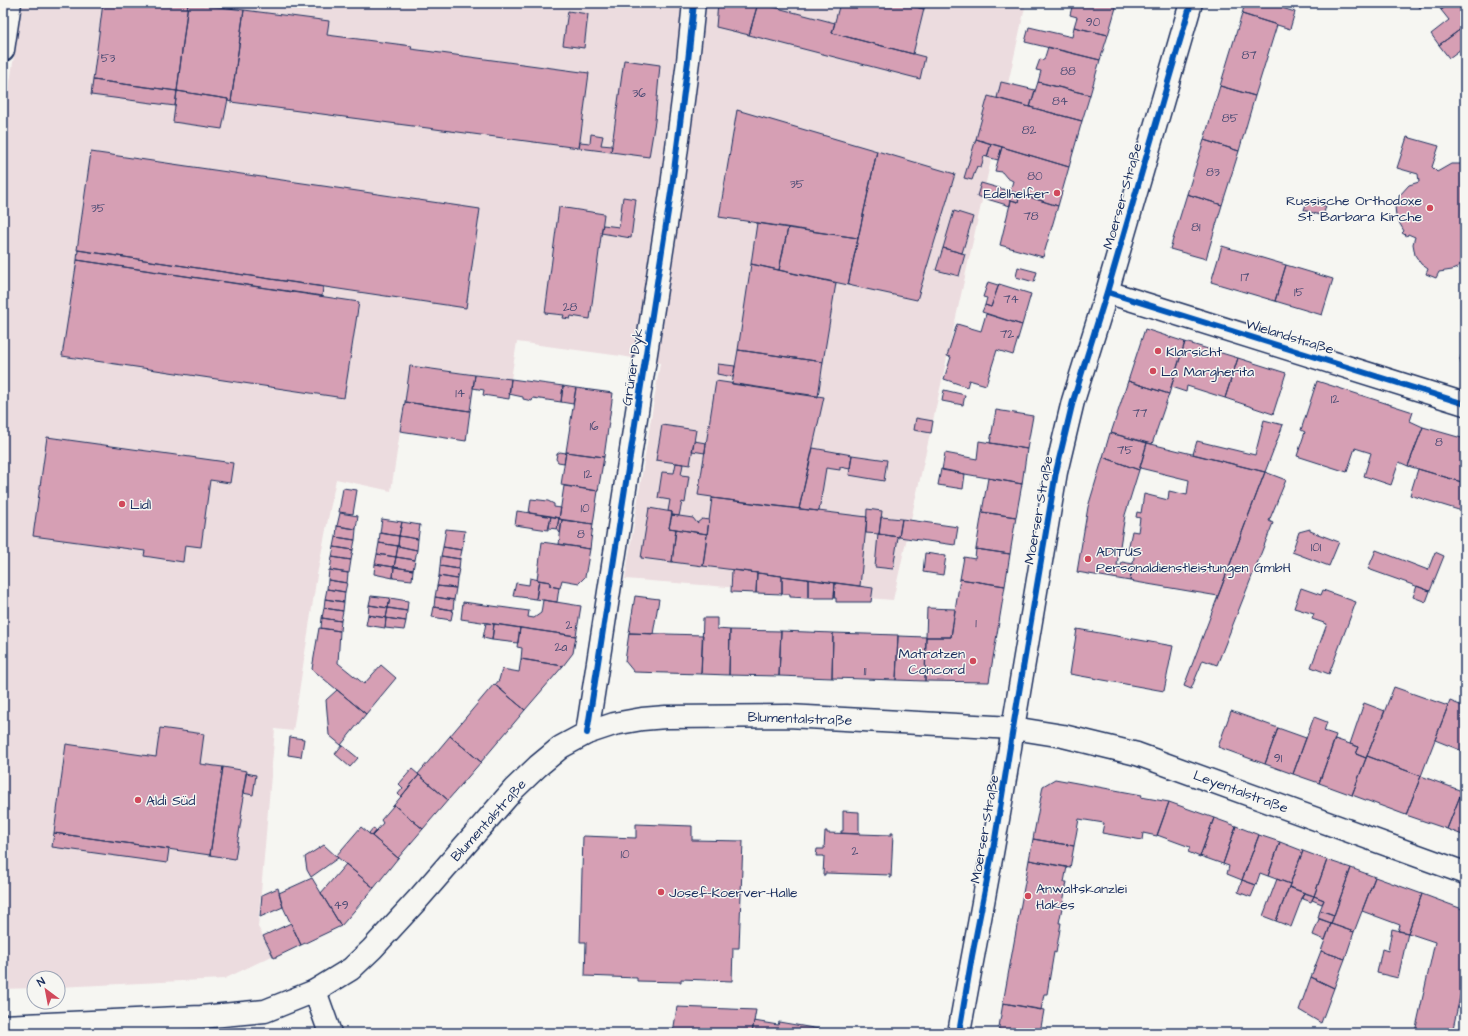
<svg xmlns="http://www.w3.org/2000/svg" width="1468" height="1036" font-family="'Architects Daughter',sans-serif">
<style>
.built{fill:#ecdcdf}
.building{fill:#d69fb4;stroke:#1b2f5e}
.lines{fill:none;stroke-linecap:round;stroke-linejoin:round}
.minor-casing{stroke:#1b2f5e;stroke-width:25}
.major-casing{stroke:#1b2f5e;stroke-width:25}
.minor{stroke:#f6f6f2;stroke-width:22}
.major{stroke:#f6f6f2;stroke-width:22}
.cycleway-casing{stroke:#f6f6f2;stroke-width:8}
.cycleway{stroke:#0057b8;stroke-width:6}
.poi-dot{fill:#d1495b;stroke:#f6f6f2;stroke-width:1.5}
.labels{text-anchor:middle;stroke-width:3;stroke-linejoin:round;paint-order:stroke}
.number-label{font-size:12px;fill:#4a4b74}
.poi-label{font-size:14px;fill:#1b2f5e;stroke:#f6f6f2;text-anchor:start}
.street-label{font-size:14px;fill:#1b2f5e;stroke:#f6f6f2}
</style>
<rect width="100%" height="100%" fill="#f6f6f2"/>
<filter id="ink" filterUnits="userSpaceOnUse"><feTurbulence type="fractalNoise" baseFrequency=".025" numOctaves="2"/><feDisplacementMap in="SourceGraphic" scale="8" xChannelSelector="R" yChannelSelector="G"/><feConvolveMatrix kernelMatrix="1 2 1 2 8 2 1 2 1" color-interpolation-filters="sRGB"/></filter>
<g filter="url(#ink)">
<path class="built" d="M22 3H1026L893 600 625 579 660 363 621 356 517 342 511 379 410 366 391 491 336 479 317 575 293 731 275 729 258 927 274 955 224 979 58 987V978H34V988L3 989V128Z"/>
<path class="building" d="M103 3H188L177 91 93 80Z
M188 3 244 10 231 102 228 101V99L177 91Z
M718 3H758L749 35 716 27Z
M758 3 835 23 832 33 925 57 920 79 749 35Z
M840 3H899L924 9 913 54 832 33Z
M899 3H926L924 9Z
M1073 3 1117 4 1108 35 1074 27 1077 17 1070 15Z
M1245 3H1284L1282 8 1295 12 1290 29 1242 14Z
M1416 3H1427L1420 8Z
M1436 3H1451L1441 10Z
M1451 3H1465V26L1439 45 1431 34 1449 20 1441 10Z
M244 10 329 21 327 35 412 46 411 49 589 73 579 148 231 102Z
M568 11 588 14 584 48 563 45Z
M1242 14 1277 25 1255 96 1220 86Z
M1465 26V46L1449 58 1439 45Z
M1029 27 1072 37 1074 27 1108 35 1100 60 1025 42Z
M1048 47 1100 60 1090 95 1038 82 1041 71 1036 70 1040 59 1044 60Z
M624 60 660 65 655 121 649 157 611 152Z
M93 80 177 91 175 106 91 95Z
M1001 82 1035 90 1030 107 997 98Z
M1038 82 1090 95 1082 121 1030 107Z
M1220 86 1255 96 1239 151 1204 140Z
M177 91 228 99 222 129 173 122Z
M988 96 1082 121 1069 167 976 139Z
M737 110 877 151 858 238 719 217Z
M591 134 603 136 601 145 612 146 611 152 579 148 580 142 590 143Z
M1407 137 1439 146 1432 167 1437 172 1451 164H1465V259L1457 268 1452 270 1439 272 1436 278 1426 274 1428 269 1421 264 1415 255 1413 244 1415 237 1408 234 1407 236 1402 233 1404 231 1396 217 1395 206 1399 196 1409 185 1419 182 1418 174 1397 168Z
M976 139 991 144 987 157 984 156 981 168 977 166 972 180 964 178Z
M1204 140 1239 151 1222 205 1187 194Z
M991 144 1002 147 998 160 987 157Z
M1002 147 1069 167 1058 206 1010 191 1013 181 1007 178 1002 172 995 171Z
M877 151 955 174 917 300 848 285Z
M91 152 480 209 466 308 77 250Z
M981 183 1020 194 1018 202 1011 200 1010 206 977 196Z
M1020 194 1058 206 1043 257 1000 245 1011 200 1018 202Z
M1187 194 1222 205 1206 259 1170 249Z
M623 197 636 199 631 238 601 233 603 225 619 227Z
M1307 201 1326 206 1323 216 1304 210Z
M559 207 604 214 590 319 571 316 570 319 563 318 564 315 545 313Z
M954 211 973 217 962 253 943 248Z
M757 223 788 228 779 270 751 264Z
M788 228 858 238 848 285 779 270Z
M1222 246 1286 265 1275 301 1211 282Z
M943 248 965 254 959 276 936 270Z
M78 250 323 287 322 296 77 260Z
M77 260 359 302 344 398 62 356Z
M751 264 836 283 823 362 738 350Z
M1286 265 1333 279 1322 315 1275 301Z
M1018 267 1037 272 1034 282 1016 277Z
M988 282 998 285 999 284 991 307 985 305 987 298 983 297Z
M999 284 1031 294 1022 325 982 312 985 305 991 307Z
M986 314 1022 325 1013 355 997 350 986 385 969 380 967 387 944 379 951 357 947 356 957 324 981 331Z
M1145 329 1185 342 1169 394 1128 381Z
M1185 342 1238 358 1225 398 1187 386 1186 392 1171 387Z
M738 350 823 362 818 397 732 384Z
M1465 350V367L1461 364 1460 359 1462 353Z
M1238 358 1286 373 1273 414 1225 398Z
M718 364 735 366 733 377 717 374Z
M410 366 475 375 470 411 405 402Z
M475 375 511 379 509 399 483 395 484 390 473 388Z
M511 379 563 386 561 402 533 398 532 401 523 399V397L509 394Z
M716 381 824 397 799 509 712 498V497L698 495Z
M1128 381 1169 394 1152 444 1111 433Z
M1317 381 1413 412 1410 421 1423 427 1408 466 1399 462 1391 485 1364 476 1371 453 1355 448 1347 472 1297 456 1305 432 1301 430Z
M563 386 576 388 573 404 561 402Z
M576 388 613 393 604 457 566 452Z
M944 390 965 395 963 405 942 401Z
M405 402 470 411 466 441 400 431Z
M996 410 1033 416 1027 449 990 443Z
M916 418 933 421 931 433 914 430Z
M1264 420 1283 425 1265 472 1193 454 1197 441 1255 455Z
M662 425 696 430 690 465 656 460Z
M1423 427 1465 439V483L1408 466Z
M1110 433 1147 443 1139 470 1103 457Z
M47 437 233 463 230 483 210 480 201 547 185 545 183 562 144 556 145 551 33 536Z
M694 441 706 443 705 453 692 451Z
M979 441 1027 449 1022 484 942 470 945 453 977 459Z
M1147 443 1265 472 1218 596 1130 581 1135 551 1128 550 1132 531 1138 532 1140 518 1136 517 1137 512 1141 513 1144 494 1168 500 1169 491 1187 495 1189 480 1140 468Z
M813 448 852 455 850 469 840 467V470L826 468 819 511 799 509Z
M560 452 566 453 564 463 558 462 556 459 557 454Z
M566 452 604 457 598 491 561 485Z
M852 455 887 460 884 481 849 475Z
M1103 457 1139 470 1125 515 1117 565 1121 566 1122 562 1133 564 1130 581 1077 572 1088 507Z
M676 463 683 464 681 475 689 476 685 503 682 502 679 516 672 515V512L668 511 670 500 658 498 662 472 674 473Z
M941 469 965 474 963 489 938 485Z
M1418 469 1465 483V502L1462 511 1410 495Z
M1265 472 1286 480 1269 521 1273 523 1217 665 1203 660 1191 689 1184 686Z
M988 478 1022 484 1016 517 982 512Z
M564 486 598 491 593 524 559 519Z
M343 488 357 490 353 514 339 512Z
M712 498 867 517 860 586 703 566Z
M531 499 548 501 554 504V507L561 508 559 518 529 513Z
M649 508 672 512 669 528 676 529 672 562 641 558Z
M867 509 882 511 879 534 866 533Z
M517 511 551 516 548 530 515 525Z
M982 512 1016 517 1010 554 976 549Z
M340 513 358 516 356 529 337 526Z
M672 515 693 518 697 523 702 519 709 520 707 534 669 528Z
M551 516 559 518 557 529 549 528Z
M881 517 902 519 899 537 879 534Z
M559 518 562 520 560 533 557 529Z
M382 519 402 522 399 536 380 533Z
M902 519 958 527 955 545 899 537Z
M562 520 593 524 590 549 559 544Z
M402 522 420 525 418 539 399 536Z
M337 526 356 529 355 540 336 537Z
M446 529 465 531 462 550 443 547Z
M676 529 707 534 703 566 672 562Z
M1310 529V531L1339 542 1329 566 1292 552 1299 532Z
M380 533 399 536 398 546 379 543Z
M878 534 898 537 893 569 875 567Z
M399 536 418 539 417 550 398 546Z
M336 537 355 540 353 550 334 547Z
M542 542 590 549 585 577 579 583 562 580 560 588 550 586V582L537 580Z
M379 543 398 546 396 557 377 554Z
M398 546 417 550 415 560 396 557Z
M334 547 353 550 351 560 332 557Z
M443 547 462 550 460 559 441 556Z
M976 549 1010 554 1005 586 960 579 964 557 975 559Z
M1376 550 1428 570 1435 552 1444 556 1430 591 1368 569Z
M925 553 946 556 943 575 923 572Z
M377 554 396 557 394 567 375 564Z
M441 556 460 559 459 569 440 566Z
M332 557 351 560 349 573 330 570Z
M396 557 415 560 413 570 394 567Z
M375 564 394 567 393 578 374 574Z
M440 566 459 569 457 579 439 576Z
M394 567 413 570 412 580 393 578Z
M329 570 348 573 347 583 328 580Z
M732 570 757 573 756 593 731 592Z
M757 573 782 576V594L756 593Z
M439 576 457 579 456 588 437 586Z
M782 576 808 579V598L790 597V594H782Z
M530 578 539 580 536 599 513 596 516 583 529 585Z
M808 579 835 583 834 598H808Z
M960 579 1005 586 989 682 925 681 926 637H951Z
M328 580 347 583 345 592 327 589Z
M539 580 550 582V586L559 588 557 602 536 599Z
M835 583 873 588 871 602H836V598H834Z
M437 586 456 588 454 600 435 597Z
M1417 586 1430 591 1426 602 1413 597Z
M1301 588 1321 595 1323 590 1356 602 1329 674 1311 667 1327 624 1312 619 1314 614 1294 608Z
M327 589 345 592 344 602 325 599Z
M371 596 390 598 388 608 369 605Z
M635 596 659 599 653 634 629 633Z
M435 597 454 600 453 610 434 607Z
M390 598 408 601 407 611 388 608Z
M325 599 344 602 343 611 324 608Z
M543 600 581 606 576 636 461 619 463 602 529 611 528 617 534 618 541 613Z
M369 605 388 608 386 618 368 615Z
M434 607 453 610 451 620 432 617Z
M324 608 343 611 341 621 322 618Z
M388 608 407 611 406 621 386 618Z
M927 608 955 609 951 637H926Z
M368 615 386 618 385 628 366 625Z
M322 618 341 621 340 631 321 628Z
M386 618 406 621 404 630 385 628Z
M703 618H717V629L730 630 729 675 701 674Z
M486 623 494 624 492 640 483 638Z
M494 624 520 628 518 643 492 640Z
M319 628 340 631 338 663 364 684 381 665 396 678 366 714 312 669Z
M520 628 576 636 573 653 563 666 521 659 522 648 517 647Z
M1077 629 1173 646 1164 691 1070 674Z
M730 630 781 631 779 676 729 675Z
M781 631 833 633 832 678 779 676Z
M629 633 703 635 701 674 634 672 625 661Z
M833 633 898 635 896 680 832 678Z
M898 636 926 637 925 681 896 680Z
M521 659 563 666 525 710 495 685 499 680 502 669 519 672Z
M494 684 525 710 481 762 450 736Z
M1394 687 1448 706 1421 776 1367 756Z
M337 690 366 714 341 745 329 735 326 700Z
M1450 701 1465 707V752L1435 740Z
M1364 703 1385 711 1366 758 1356 754 1359 747 1350 744Z
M1231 711 1278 728 1265 764 1218 747Z
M1314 717 1327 722 1324 731 1336 735 1319 783 1293 774Z
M160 728 204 734 200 764 223 767 210 855 54 833 66 744 156 757Z
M1278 728 1306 738 1293 774 1265 764Z
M450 736 481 762 448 800 418 774Z
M290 737 304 739 301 757 288 755Z
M1335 739 1359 747 1356 754 1366 758 1352 795 1319 783Z
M342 745 358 758 350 767 335 754Z
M1367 756 1421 776 1406 815 1352 795Z
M223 767 247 771 242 797H244L241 814H242L235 859 210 855Z
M412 769 419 775 401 797 398 794 403 788 399 784Z
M246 773 256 775 253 795 243 793Z
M419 775 448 800 423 829 394 805Z
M1421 776 1462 791 1447 829 1406 815Z
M1055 779 1142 795 1141 797 1169 802 1157 836 1143 833 1142 840 1102 833 1104 823 1079 819 1074 846 1033 839 1043 786Z
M1462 791 1465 792V836L1447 829Z
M1169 802 1214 818 1200 857 1188 852 1190 847 1157 835Z
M394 805 423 829 398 858 372 836 383 823 381 820Z
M843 811 859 812V834L841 833V831H843Z
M1214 818 1236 826 1223 864 1200 856Z
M636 824 692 826V840L743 841 739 948H733L732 981 681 979V982L637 981V978L585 976 586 942H580L583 836 636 838Z
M1236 826 1259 835 1242 880 1227 874 1229 866 1223 864Z
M361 827 398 858 374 888 336 856Z
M373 828 377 831 372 836 369 833Z
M825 831H827V833L891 835V833H893L891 878H890V875L825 873V875H823L824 856H816L817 849H824Z
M54 833 169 849 167 863 52 847Z
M1259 835 1280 842 1268 876 1260 873 1256 885 1242 880Z
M1033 839 1074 846 1070 868 1029 860Z
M1280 842 1303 851 1290 884 1268 876Z
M324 845 338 858 311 877 307 870 305 857Z
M1303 851 1327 860 1314 896 1289 887Z
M1029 860 1067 867 1064 882H1067L1059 923H1061L1056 953 1054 952 1047 994H1044L1041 1010 1003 1003Z
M1327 860 1351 868 1334 915 1320 910 1324 900 1314 896Z
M346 864 374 888 341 926 321 893Z
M1351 868 1375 877 1354 932 1331 924Z
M1375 877 1422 894 1408 933 1398 931 1400 925 1362 911Z
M312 878 341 926 301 945 283 907 279 893Z
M1277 879 1290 884 1276 921 1263 916Z
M1242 880 1256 885 1251 897 1238 892Z
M1289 887 1304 893 1291 927 1276 921Z
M278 888 283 907 260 917 262 895Z
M1304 893 1314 896 1311 902 1301 898Z
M1422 894 1465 910V974L1452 1033H1421L1415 1032 1435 942 1408 933Z
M1314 896 1324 900 1322 904 1312 900Z
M1320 910 1334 915 1331 923 1318 918Z
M1319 919 1331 923 1325 940 1313 935Z
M291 923 301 945 274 958 263 936Z
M1331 924 1354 932 1345 959 1321 951Z
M1392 929 1408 933 1398 978 1377 973 1382 949 1388 951Z
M1321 951 1345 959 1334 988 1311 977Z
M1311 977 1334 988 1321 1023 1299 1010Z
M1003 1003 1044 1010 1040 1033H998Z
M677 1007 756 1010 752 1033H673Z
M754 1021 778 1025 779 1022 819 1029 822 1033H752Z"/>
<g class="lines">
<g class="minor-casing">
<path id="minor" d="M3 50 10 3
M1107 292 1465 404
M587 733 672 186 688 61 694 3
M315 991 330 1033
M959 1033C977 931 998 830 1013 728"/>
</g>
<g class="major-casing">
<path id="major" d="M1013 728 1056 472 1073 401 1107 292 1191 3
M3 1026 201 1017 265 1011 315 991 351 969 372 949 419 898 514 789 538 766 561 747 587 733 614 724 642 719 666 717 788 716 1013 728 1063 736 1137 754 1465 873"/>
</g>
<use href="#minor" class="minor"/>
<use href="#major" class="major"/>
<g class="cycleway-casing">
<path id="cycleway" d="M1107 292 1465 404
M587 733 672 186 688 61 694 3
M959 1033 972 956 995 839 1013 728 1056 472 1073 401 1107 292 1191 3"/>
</g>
<use href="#cycleway" class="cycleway"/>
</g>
</g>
<g class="poi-dot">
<circle cx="1057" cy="193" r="4"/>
<circle cx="1430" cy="208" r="4"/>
<circle cx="1158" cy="351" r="4"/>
<circle cx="1153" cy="371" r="4"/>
<circle cx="122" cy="504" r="4"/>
<circle cx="1088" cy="559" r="4"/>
<circle cx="973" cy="661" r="4"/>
<circle cx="138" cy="800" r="4"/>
<circle cx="661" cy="892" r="4"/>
<circle cx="1028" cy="896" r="4"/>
</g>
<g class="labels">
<g class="number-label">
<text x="1093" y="26">90</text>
<text x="1249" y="59">87</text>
<text x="108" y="62">53</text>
<text x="1068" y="75">88</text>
<text x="639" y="97">36</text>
<text x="1060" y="105">84</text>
<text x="1230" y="122">85</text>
<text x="1029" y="134">82</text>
<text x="1213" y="176">83</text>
<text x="1035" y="180">80</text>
<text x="797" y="188">35</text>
<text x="98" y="212">35</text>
<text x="1031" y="220">78</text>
<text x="1196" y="231">81</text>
<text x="1245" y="281">17</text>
<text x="1299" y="296">15</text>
<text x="1011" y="303">74</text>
<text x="570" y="311">28</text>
<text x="1007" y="338">72</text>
<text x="460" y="397">14</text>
<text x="1335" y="403">12</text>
<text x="1140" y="417">77</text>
<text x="594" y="430">16</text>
<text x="1439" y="446">8</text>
<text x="1125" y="454">75</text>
<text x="588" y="478">12</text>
<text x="585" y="512">10</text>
<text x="581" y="538">8</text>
<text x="1316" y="551">101</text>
<text x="976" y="627">1</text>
<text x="569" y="629">2</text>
<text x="561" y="651">2a</text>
<text x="865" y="675">11</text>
<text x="1278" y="762">91</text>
<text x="855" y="855">2</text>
<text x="625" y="858">10</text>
<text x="341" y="909">49</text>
</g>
<g class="poi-label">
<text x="1049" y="198" text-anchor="end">Edelhelfer</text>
<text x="1422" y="205" text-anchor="end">Russische Orthodoxe<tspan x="1422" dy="16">St. Barbara Kirche</tspan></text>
<text x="1166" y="356">Klarsicht</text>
<text x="1161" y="376">La Margherita</text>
<text x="130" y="509">Lidl</text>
<text x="1096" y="556">ADITUS<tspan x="1096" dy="16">Personaldienstleistungen GmbH</tspan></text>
<text x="965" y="658" text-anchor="end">Matratzen<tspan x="965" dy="16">Concord</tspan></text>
<text x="146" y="805">Aldi Süd</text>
<text x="1036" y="893">Anwaltskanzlei<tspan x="1036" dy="16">Hakes</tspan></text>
<text x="669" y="897">Josef-Koerver-Halle</text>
</g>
<g class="street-label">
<text transform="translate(1122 196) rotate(-74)" y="5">Moerser Straße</text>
<text transform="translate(1290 336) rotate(17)" y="5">Wielandstraße</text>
<text transform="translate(632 367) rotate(-81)" y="5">Grüner Dyk</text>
<text transform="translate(1038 510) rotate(-80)" y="5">Moerser Straße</text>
<text transform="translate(800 718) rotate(2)" y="5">Blumentalstraße</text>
<text transform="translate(1241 791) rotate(20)" y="5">Leyentalstraße</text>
<text transform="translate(488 820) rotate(-48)" y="5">Blumentalstraße</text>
<text transform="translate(984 829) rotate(-80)" y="5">Moerser Straße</text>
</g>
</g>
<rect width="1468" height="1036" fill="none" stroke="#f6f6f2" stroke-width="16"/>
<rect x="8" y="8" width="1452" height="1020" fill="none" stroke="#1b2f5e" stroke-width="1.5" filter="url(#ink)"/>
<g transform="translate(46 990) rotate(328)"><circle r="19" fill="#f6f6f2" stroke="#9ea6b7"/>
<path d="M0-3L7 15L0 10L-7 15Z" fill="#d1495b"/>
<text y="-6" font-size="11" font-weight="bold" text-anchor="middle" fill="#1b2f5e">N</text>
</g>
</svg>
